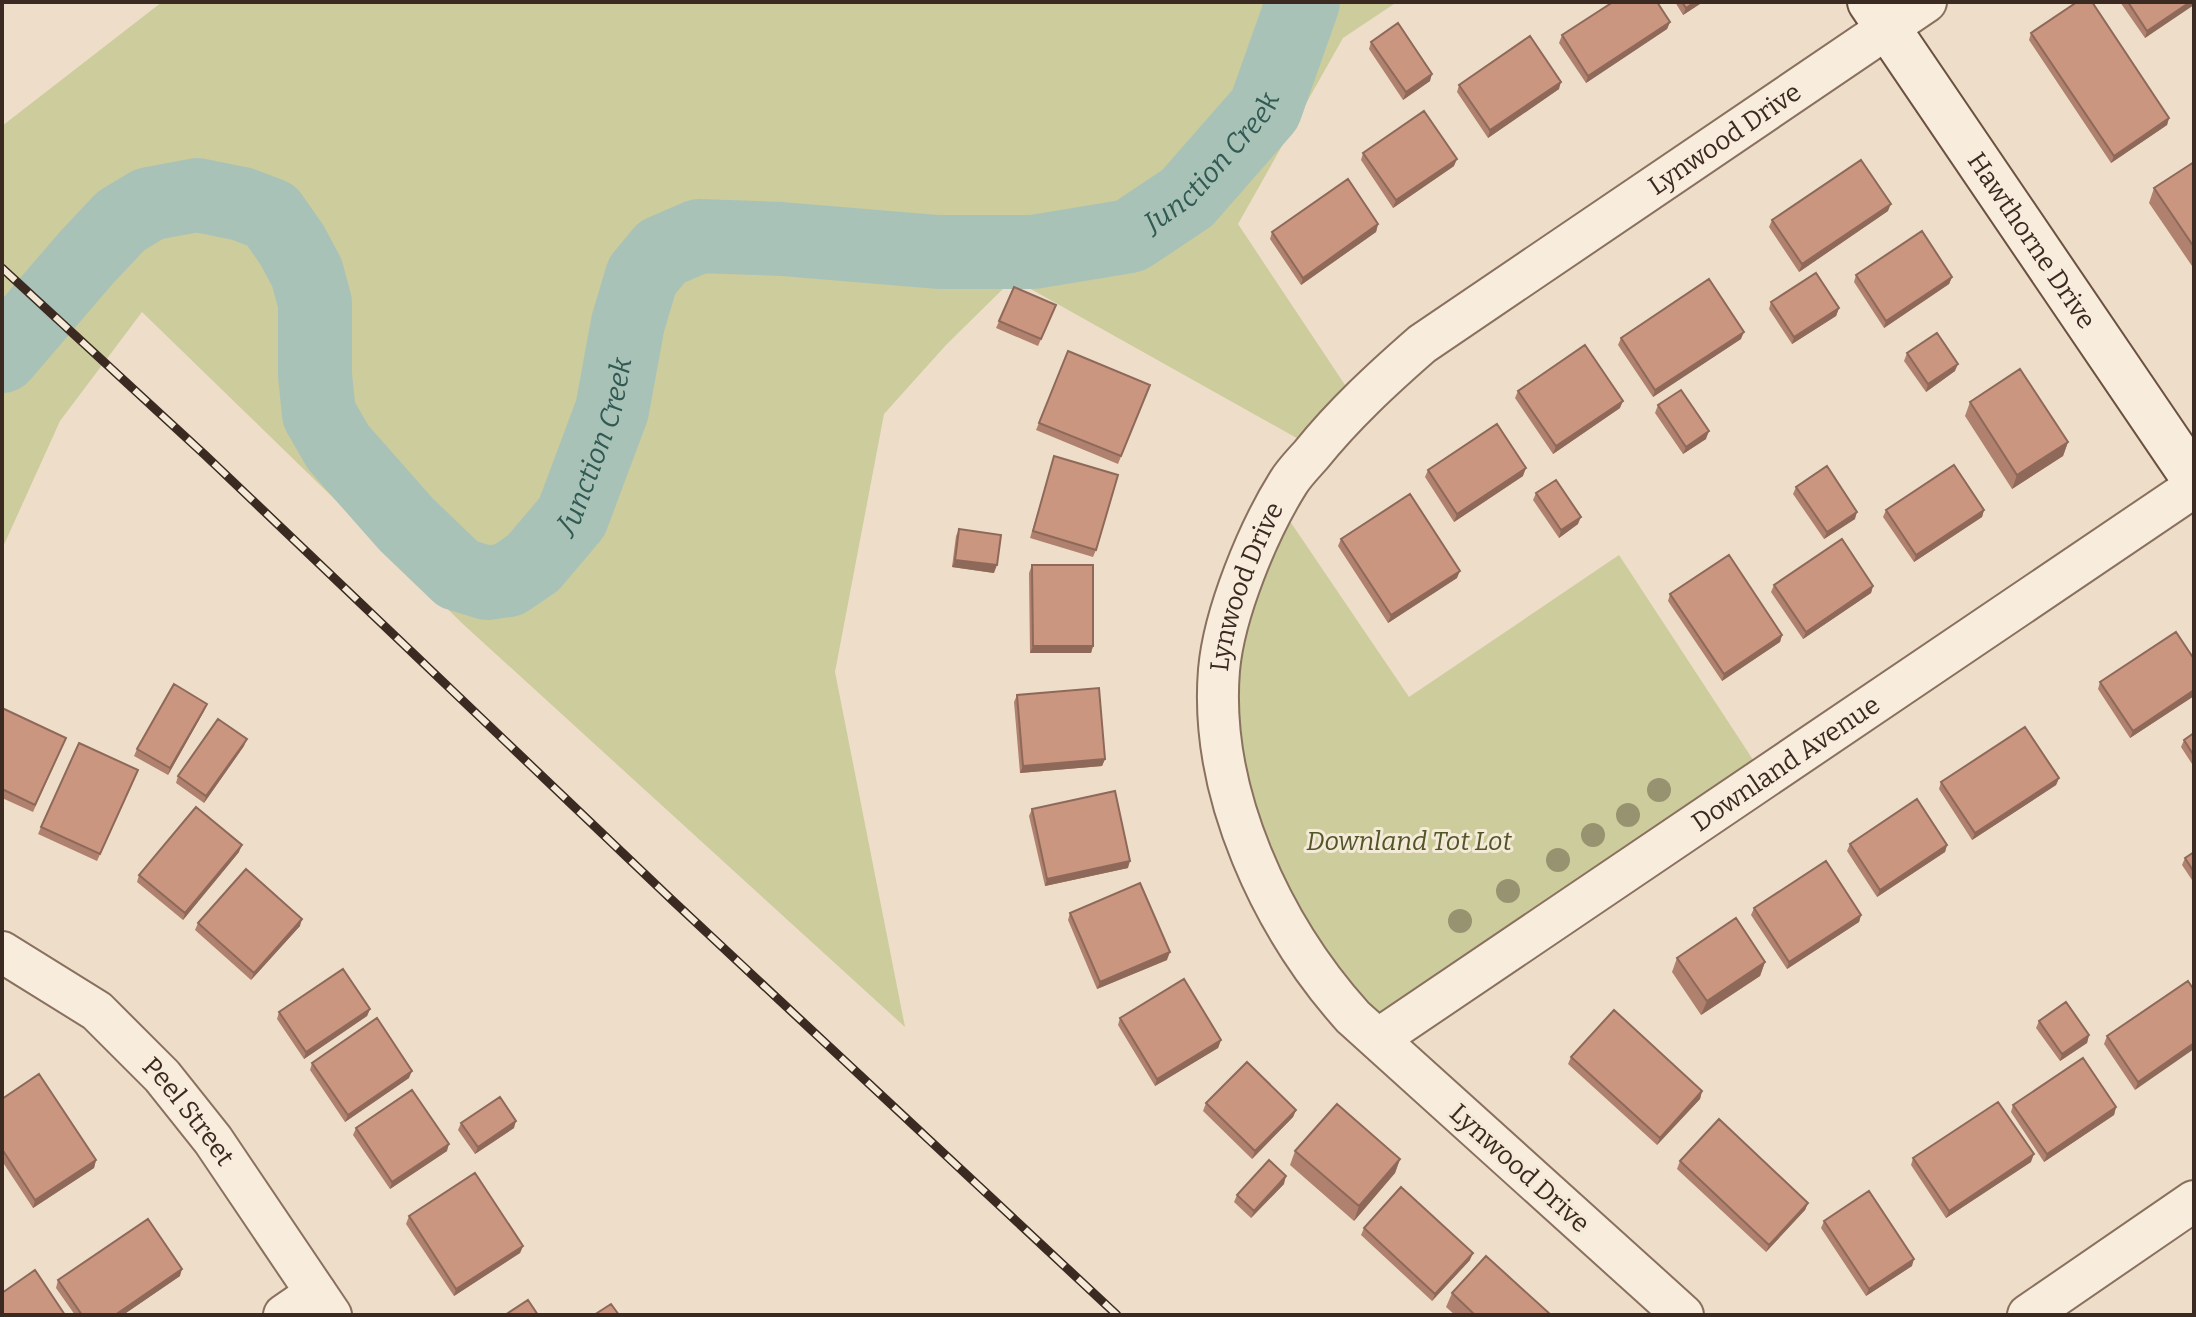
<svg xmlns="http://www.w3.org/2000/svg" width="2196" height="1317" font-family="Bitter,serif">
<style>
.green{fill:#cccc9c}
.lines{fill:none;stroke-linecap:round;stroke-linejoin:round}
.river{stroke:#a9c2b8;stroke-width:74}
.street-casing{stroke:#8a705e;stroke-width:44}
.secondary-casing{stroke:#6c5141;stroke-width:48}
.street{stroke:#f8ecdc;stroke-width:40}
.secondary{stroke:#f8ecdc;stroke-width:44}
.rail-casing{stroke:#3a2a21;stroke-width:9}
.rail{stroke:#f5e9d8;stroke-width:6;stroke-dasharray:18;stroke-linecap:butt}
.tree{fill:#979370}
.wall{fill:#af816e}
.shaded-wall{fill:#8e695a}
.building{fill:#cb9680;stroke:#8e695a;stroke-width:2}
.labels{text-anchor:middle;stroke-width:6;stroke-linejoin:round;paint-order:stroke}
.street-label{font-size:26px;fill:#3a2a21;stroke:#f5e9d8}
.park-label{font-size:26px;font-style:italic;fill:#505628;stroke:#f5e9d8}
.water-label{font-size:28px;font-style:italic;fill:#315a52;stroke:#f5e9d8}
</style>
<rect width="100%" height="100%" fill="#eedec9"/>
<path class="green" d="M162 2H1397L1343 38 1238 224 1359 406 1318 450 1013 279 946 345 884 414 835 672 905 1027 464 625 142 312 60 421 2 549V126Z
M1281 508 1409 697 1619 555 1763 775 1379 1033 1260 864 1225 669Z"/>
<g class="lines">
<path class="river" id="s1" d="M2 356 87 257 121 221 149 204 197 195 242 204 271 215 292 245 307 273 315 303V375L319 414 338 447 406 524 458 574 487 583 508 580 533 563 572 517 612 410 628 323 642 276 662 252 699 236 782 239 938 252H1033L1130 236 1187 198 1265 109 1303 2"/>
<g class="street-casing">
<g id="street">
<path id="s2" d="M2 952 97 1011 162 1076 213 1140 331 1315"/>
<path id="s3" d="M1378 1039 2194 487"/>
<path d="M284 1315 316 1293"/>
<path id="s4" d="M1683 1315 1353 1017C1272 927 1209 793 1219 670 1224 613 1258 531 1288 483 1294 473 1303 464 1311 455 1344 414 1382 379 1422 344L1926 2"/>
<path d="M2028 1315 2194 1201"/>
</g>
</g>
<g class="secondary-casing">
<g id="secondary">
<path id="s5" d="M1870 2 2194 479"/>
</g>
</g>
<use href="#street" class="street"/>
<use href="#secondary" class="secondary"/>
<g class="rail-casing">
<path id="rail" d="M2 268 205 455 672 900 1117 1315"/>
</g>
<use href="#rail" class="rail"/>
</g>
<g class="tree">
<circle cx="1659" cy="790" r="12"/>
<circle cx="1628" cy="815" r="12"/>
<circle cx="1593" cy="835" r="12"/>
<circle cx="1558" cy="860" r="12"/>
<circle cx="1508" cy="891" r="12"/>
<circle cx="1460" cy="921" r="12"/>
</g>
<path class="wall" d="M1675 2H1703L1683 15Z
M2120 2H2194L2145 38Z
M1670 22 1667 29 1586 83 1559 43 1562 35Z
M2031 33 2169 118 2167 125 2111 163 2029 40Z
M1371 42 1430 81 1403 100 1369 49Z
M1459 85 1559 89 1488 138 1457 92Z
M1363 153 1454 166 1393 208 1361 160Z
M2194 162V264L2192 266 2149 203 2154 188Z
M1888 211 1799 272 1769 227 1772 220Z
M1378 224 1376 232 1301 285 1270 239 1272 232Z
M1856 275 1952 277 1949 284 1884 328 1854 282Z
M1014 287 1056 305 1038 346 996 328Z
M1771 302 1839 308 1836 316 1792 344 1769 309Z
M1621 338 1741 339 1653 397 1618 345Z
M1068 351 1150 385 1118 464 1036 430Z
M1907 353 1955 371 1926 392 1904 361Z
M1518 391 1620 408 1553 454 1515 398Z
M1970 402 2068 442 2063 456 2012 489 1965 416Z
M1658 405 1706 439 1683 454 1655 413Z
M1052 464 1096 550 1093 557 1030 538Z
M1428 470 1523 476 1454 522 1425 477Z
M1796 487 1855 519 1824 539 1793 494Z
M1536 493 1578 524 1559 538 1533 500Z
M1886 510H1984L1982 517 1914 562 1883 517Z
M959 529 994 573 952 567 956 536Z
M1341 539 1457 578 1388 623 1338 546Z
M1032 565 1093 646 1091 653H1030L1029 573Z
M1774 585 1873 586 1871 593 1803 639 1771 592Z
M1670 594 1782 635 1780 642 1722 681 1668 601Z
M2194 659V696L2130 738 2098 689 2100 682Z
M1017 695 1105 759 1102 766 1020 773 1014 702Z
M2 708 66 738 33 812 2 798Z
M204 711 168 775 134 756 137 749Z
M2194 733V767L2181 747 2184 740Z
M244 746 204 803 176 783 178 776Z
M135 778 97 861 38 834 41 827Z
M2059 778 2056 785 1972 840 1939 789 1941 782Z
M1032 809 1128 868 1045 886 1029 816Z
M1850 844 1947 845 1945 852 1877 897 1847 851Z
M239 852 183 920 137 882 139 875Z
M2194 852V883L2182 865 2185 858Z
M1754 908 1861 915 1859 922 1787 969 1751 915Z
M1070 913 1167 960 1097 989 1068 920Z
M198 923 300 926 251 980 195 930Z
M1677 958 1765 962 1760 976 1701 1015 1672 972Z
M2194 990 2135 1090 2104 1044 2107 1036Z
M370 1009 367 1016 304 1059 277 1019 279 1012Z
M1120 1018 1221 1040 1218 1048 1155 1086 1118 1025Z
M2039 1021 2089 1035 2087 1043 2060 1061 2036 1028Z
M1571 1057 1702 1091 1700 1099 1657 1145 1568 1064Z
M312 1063 409 1078 345 1122 310 1070Z
M2 1099 96 1160 94 1168 33 1208 2 1161Z
M1206 1103 1296 1110 1293 1117 1252 1159 1203 1111Z
M2013 1105 2116 1107 2114 1115 2044 1162 2011 1112Z
M461 1123 514 1128 475 1154 458 1130Z
M356 1128 447 1151 390 1189 353 1135Z
M1295 1151 1400 1159 1395 1173 1354 1221 1290 1165Z
M1913 1158 2031 1162 1946 1218 1911 1165Z
M1680 1161 1808 1203 1805 1210 1766 1252 1677 1169Z
M1284 1184 1251 1218 1234 1202 1237 1195Z
M409 1216 523 1246 520 1253 454 1296 406 1224Z
M1824 1221 1912 1266 1866 1296 1821 1228Z
M1364 1228 1470 1260 1432 1301 1361 1235Z
M180 1276 123 1315H75L56 1288 58 1280Z
M1452 1293 1551 1315H1455L1446 1307Z"/>
<path class="shaded-wall" d="M1695 2H1703L1683 15 1686 8Z
M2190 2H2194V5L2145 38 2147 31Z
M1670 22 1667 29 1586 83 1588 76Z
M1432 74 1430 81 1403 100 1406 92Z
M1561 82 1559 89 1488 138 1490 130Z
M2169 118 2167 125 2111 163 2114 156Z
M1457 159 1454 166 1393 208 1396 200Z
M1891 204 1888 211 1799 272 1802 264Z
M1378 224 1376 232 1301 285 1303 278Z
M1952 277 1949 284 1884 328 1886 321Z
M1839 308 1836 316 1792 344 1794 337Z
M1744 332 1741 339 1653 397 1655 390Z
M1958 364 1955 371 1926 392 1928 384Z
M1623 401 1620 408 1553 454 1556 446Z
M1709 431 1706 439 1683 454 1686 447Z
M2068 442 2063 456 2012 489 2017 475Z
M1526 468 1523 476 1454 522 1457 514Z
M1984 510 1982 517 1914 562 1916 555Z
M1857 512 1855 519 1824 539 1827 532Z
M1581 517 1578 524 1559 538 1561 530Z
M955 560 997 565 994 573 952 567Z
M1460 571 1457 578 1388 623 1391 615Z
M1873 586 1871 593 1803 639 1806 632Z
M1782 635 1780 642 1722 681 1724 674Z
M1033 646H1093L1091 653H1030Z
M2194 690V696L2130 738 2133 731Z
M207 704 204 711 168 775 170 768Z
M247 739 244 746 204 803 206 796Z
M1105 759 1102 766 1020 773 1023 766Z
M2059 778 2056 785 1972 840 1975 833Z
M242 845 239 852 183 920 185 913Z
M1947 845 1945 852 1877 897 1880 890Z
M1130 861 1128 868 1045 886 1047 879Z
M1861 915 1859 922 1787 969 1789 962Z
M302 919 300 926 251 980 254 973Z
M1170 952 1167 960 1097 989 1100 982Z
M1765 962 1760 976 1701 1015 1707 1001Z
M370 1009 367 1016 304 1059 306 1052Z
M2089 1035 2087 1043 2060 1061 2062 1054Z
M1221 1040 1218 1048 1155 1086 1157 1079Z
M2194 1043V1049L2135 1090 2138 1082Z
M412 1071 409 1078 345 1122 348 1115Z
M1702 1091 1700 1099 1657 1145 1660 1138Z
M2116 1107 2114 1115 2044 1162 2047 1154Z
M1296 1110 1293 1117 1252 1159 1255 1151Z
M516 1121 514 1128 475 1154 478 1147Z
M449 1144 447 1151 390 1189 392 1182Z
M2034 1154 2031 1162 1946 1218 1949 1211Z
M1400 1159 1395 1173 1354 1221 1359 1206Z
M96 1160 94 1168 33 1208 35 1200Z
M1286 1176 1284 1184 1251 1218 1254 1211Z
M1808 1203 1805 1210 1766 1252 1769 1245Z
M523 1246 520 1253 454 1296 456 1289Z
M1473 1253 1470 1260 1432 1301 1435 1294Z
M1914 1259 1912 1266 1866 1296 1869 1289Z
M182 1269 180 1276 123 1315H115Z"/>
<path class="building" d="M1613 2H1657L1670 22 1588 76 1562 35Z
M1682 2H1695L1686 8Z
M2077 2H2092L2169 118 2114 156 2031 33Z
M2128 2H2190L2147 31Z
M1398 23 1432 74 1406 92 1371 42Z
M1530 36 1561 82 1490 130 1459 85Z
M1424 111 1457 159 1396 200 1363 153Z
M1861 160 1891 204 1802 264 1772 220Z
M2194 162V247L2154 188Z
M1348 179 1378 224 1303 278 1272 232Z
M1922 231 1952 277 1886 321 1856 275Z
M1816 273 1839 308 1794 337 1771 302Z
M1709 279 1744 332 1655 390 1621 338Z
M1014 287 1056 305 1041 339 999 321Z
M1937 333 1958 364 1928 384 1907 353Z
M1585 345 1623 401 1556 446 1518 391Z
M1068 351 1150 385 1121 456 1039 423Z
M2020 369 2068 442 2017 475 1970 402Z
M1681 390 1709 431 1686 447 1658 405Z
M1497 424 1526 468 1457 514 1428 470Z
M1054 456 1118 475 1096 550 1033 531Z
M1954 465 1984 510 1916 555 1886 510Z
M1827 466 1857 512 1827 532 1796 487Z
M1556 480 1581 517 1561 530 1536 493Z
M1410 494 1460 571 1391 615 1341 539Z
M959 529 1001 535 997 565 955 560Z
M1842 539 1873 586 1806 632 1774 585Z
M1729 555 1782 635 1724 674 1670 594Z
M1032 565H1093V646H1033Z
M2176 632 2194 659V690L2133 731 2100 682Z
M174 684 207 704 170 768 137 749Z
M1099 688 1105 759 1023 766 1017 695Z
M2 708 66 738 35 805 2 789Z
M218 719 247 739 206 796 178 776Z
M2025 727 2059 778 1975 833 1941 782Z
M2194 733V756L2184 740Z
M79 743 138 770 100 854 41 827Z
M1115 791 1130 861 1047 879 1032 809Z
M1917 799 1947 845 1880 890 1850 844Z
M196 807 242 845 185 913 139 875Z
M2194 852V872L2185 858Z
M1826 861 1861 915 1789 962 1754 908Z
M246 869 302 919 254 973 198 923Z
M1140 883 1170 952 1100 982 1070 913Z
M1736 918 1765 962 1707 1001 1677 958Z
M343 969 370 1009 306 1052 279 1012Z
M1184 979 1221 1040 1157 1079 1120 1018Z
M2188 981 2194 990V1043L2138 1082 2107 1036Z
M2066 1002 2089 1035 2062 1054 2039 1021Z
M1614 1010 1702 1091 1660 1138 1571 1057Z
M377 1018 412 1071 348 1115 312 1063Z
M2083 1058 2116 1107 2047 1154 2013 1105Z
M1247 1062 1296 1110 1255 1151 1206 1103Z
M39 1074 96 1160 35 1200 2 1149V1099Z
M412 1090 449 1144 392 1182 356 1128Z
M500 1097 516 1121 478 1147 461 1123Z
M1998 1102 2034 1154 1949 1211 1913 1158Z
M1337 1104 1400 1159 1359 1206 1295 1151Z
M1719 1119 1808 1203 1769 1245 1680 1161Z
M1269 1160 1286 1176 1254 1211 1237 1195Z
M475 1173 523 1246 456 1289 409 1216Z
M1401 1187 1473 1253 1435 1294 1364 1228Z
M1869 1191 1914 1259 1869 1289 1824 1221Z
M148 1219 182 1269 115 1315H82L58 1280Z
M1486 1256 1551 1315H1475L1452 1293Z
M35 1270 65 1315H2V1293Z
M528 1300 538 1315H505Z
M611 1304 619 1315H594Z"/>
<g class="labels">
<g class="street-label">
<text dy="9" stroke="none"><textPath href="#s4" startOffset="1586">Lynwood Drive</textPath></text>
<text dy="9" stroke="none"><textPath href="#s5" startOffset="288">Hawthorne Drive</textPath></text>
<text dy="9" stroke="none"><textPath href="#s4" startOffset="914">Lynwood Drive</textPath></text>
<text dy="9" stroke="none"><textPath href="#s3" startOffset="492">Downland Avenue</textPath></text>
<text dy="9" stroke="none"><textPath href="#s2" startOffset="248">Peel Street</textPath></text>
<text transform="translate(1520 1168) rotate(42)" y="9">Lynwood Drive</text>
</g>
<g class="park-label">
<text x="1409" y="850">Downland Tot Lot</text>
</g>
<g class="water-label">
<text dy="10" stroke="none"><textPath href="#s1" startOffset="1772">Junction Creek</textPath></text>
<text dy="10" stroke="none"><textPath href="#s1" startOffset="980">Junction Creek</textPath></text>
</g>
</g>
<rect width="2196" height="1317" fill="none" stroke="#3a2a21" stroke-width="8"/>
</svg>
